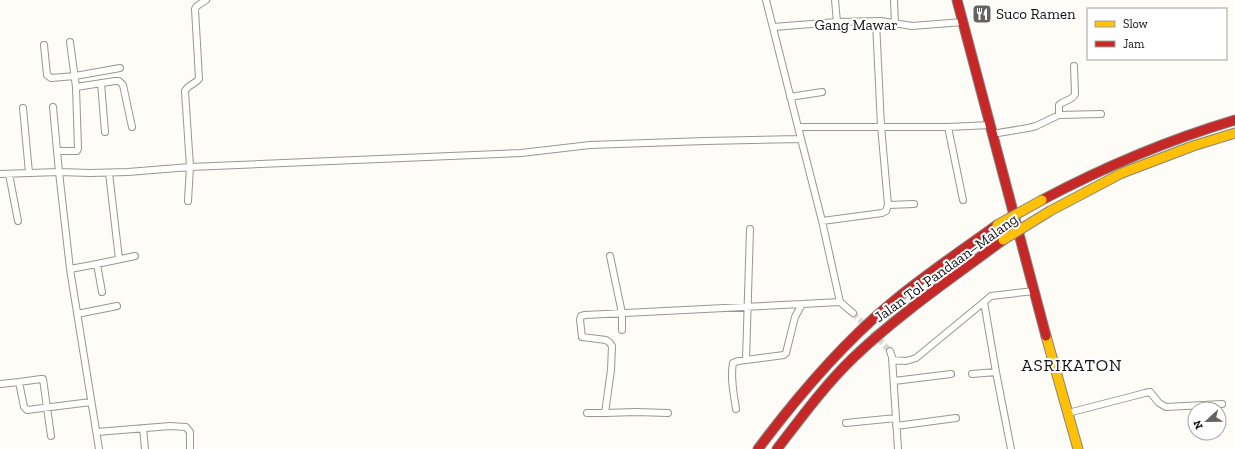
<svg xmlns="http://www.w3.org/2000/svg" width="1235" height="449" font-family="'Zilla Slab',serif">
<style>
.lines{fill:none;stroke-linecap:round;stroke-linejoin:round}
.street-tunnel{stroke:#dad9d4;stroke-width:6;stroke-dasharray:6 3;stroke-linecap:butt}
.street-casing{stroke:#979795;stroke-width:8}
.slow-casing{stroke:#858482;stroke-width:11}
.jam-casing{stroke:#858482;stroke-width:11}
.street{stroke:#fffffe;stroke-width:6}
.slow{stroke:#ffc107;stroke-width:9}
.jam{stroke:#c62828;stroke-width:9}
.slow-bridge-casing{stroke:#858482;stroke-width:11;stroke-linecap:butt}
.slow-bridge{stroke:#ffc107;stroke-width:9}
.labels{text-anchor:middle;stroke-width:4;stroke-linejoin:round;paint-order:stroke}
.poi-label{font-size:15px;fill:#111;stroke:#fff;text-anchor:start}
.street-label{font-size:15px;fill:#111;stroke:#fff}
.quarter-label{font-size:17px;letter-spacing:1px;fill:#111;stroke:#fff}
</style>
<rect width="100%" height="100%" fill="#fdfcf7"/>
<g class="lines">
<path class="street-tunnel" d="M853 313 890 351"/>
<g class="street-casing">
<path id="street" d="M766 0 798 127 822 221 840 302 853 313
M835 0 837 22
M894 0 895 23
M773 27 837 22 881 21 912 26 963 22
M70 42 76 87
M44 45 47 75 51 78 75 76 120 68
M101 83 105 132
M790 97 822 92
M53 107 59 172 70 269 99 449
M23 108 29 173
M1059 115V105C1064 100 1072 101 1075 94L1074 66
M798 127H948L990 125
M948 127 963 200
M992 134 1028 128 1036 126 1059 115 1101 114
M57 151H77L78 149 76 87 115 81H119L123 85 132 127
M109 173 119 259
M0 174 59 172 90 173 128 172 190 167 521 153 590 145 705 141 801 139
M9 174 18 221
M188 201 190 167 185 91C188 85 195 84 199 79L195 9 197 6 206 0
M888 205 914 204
M822 221 882 213 886 211 888 205 881 126 876 22
M610 256 622 313V330
M70 269 97 264
M102 292 97 264 135 256
M77 314 117 306
M890 351 892 357 898 449
M746 360 750 229
M892 360 906 361 916 358 984 302
M972 374 996 372
M894 381 951 374
M19 382 41 379H43L51 436
M0 384 19 382 24 407 27 410 91 402
M736 409C734 395 730 378 733 363L738 361 784 355 786 353 795 317 802 304 840 302
M587 413H605L611 370 612 346 609 342 606 340 582 337 580 320 581 316 585 315 802 304
M605 413 636 412 668 413
M1068 413 1145 393 1150 392 1159 403 1166 407 1222 404
M846 423 896 418
M896 426 956 418
M143 428 145 449
M97 432 170 426 186 427 190 432V449
M1011 449 996 372 984 302 991 296 1034 291"/>
</g>
<g class="slow-casing">
<path id="slow" d="M1050 211 1122 173 1193 146 1235 133
M1046 336 1078 449"/>
</g>
<g class="jam-casing">
<path id="jam" d="M957 0 1046 336
M1042 200C1104 167 1168 140 1235 120
M758 449C797 397 839 347 889 305 923 276 961 251 997 225
M777 449C801 418 824 386 853 358 899 314 952 278 1003 240"/>
</g>
<use href="#street" class="street"/>
<use href="#slow" class="slow"/>
<use href="#jam" class="jam"/>
<g class="slow-bridge-casing">
<path id="slow-bridge" d="M997 225 1042 200
M1003 240 1050 211"/>
</g>
<use href="#slow-bridge" class="slow-bridge"/>
</g>
<defs>
<g id="restaurant-square" transform="scale(1)"><rect x="-9" y="-9" width="18" height="18" rx="4" fill="#646362" stroke="#fff"/><path d="M-5-6h1v4h1v-4h1v4h1v-4h1v5L-1.5 .5V6h-2V.5L-5-1ZM5-6V6H3V1.5H1.5Q1.5-4 5-6Z" fill="#fff"/></g>
</defs>
<g fill-rule="evenodd">
<use href="#restaurant-square" x="982" y="14"/>
</g>
<g class="labels">
<g class="poi-label">
<text x="996" y="19">Suco Ramen</text>
</g>
<g class="street-label">
<text x="856" y="30">Gang Mawar</text>
<text transform="translate(946 268) rotate(-36)" y="5">Jalan Tol Pandaan–Malang</text>
</g>
<g class="quarter-label">
<text x="1072" y="371">ASRIKATON</text>
</g>
</g>
<rect x="1087" y="8" width="140" height="52" fill="#ffffff" stroke="#a0a0a0"/>
<rect x="1095" y="21" width="20" height="6" fill="#ffc107" stroke="#a0a0a0"/>
<text x="1123" y="28" font-size="12" fill="#111111">Slow</text>
<rect x="1095" y="41" width="20" height="6" fill="#c62828" stroke="#a0a0a0"/>
<text x="1123" y="48" font-size="12" fill="#111111">Jam</text>
<g transform="translate(1207 421) rotate(248)"><circle r="19" fill="#ffffff" stroke="#a0a0a0"/>
<path d="M0-3L7 15L0 10L-7 15Z" fill="#646362"/>
<text y="-6" font-size="11" font-weight="bold" text-anchor="middle" fill="#111111">N</text>
</g>
</svg>
